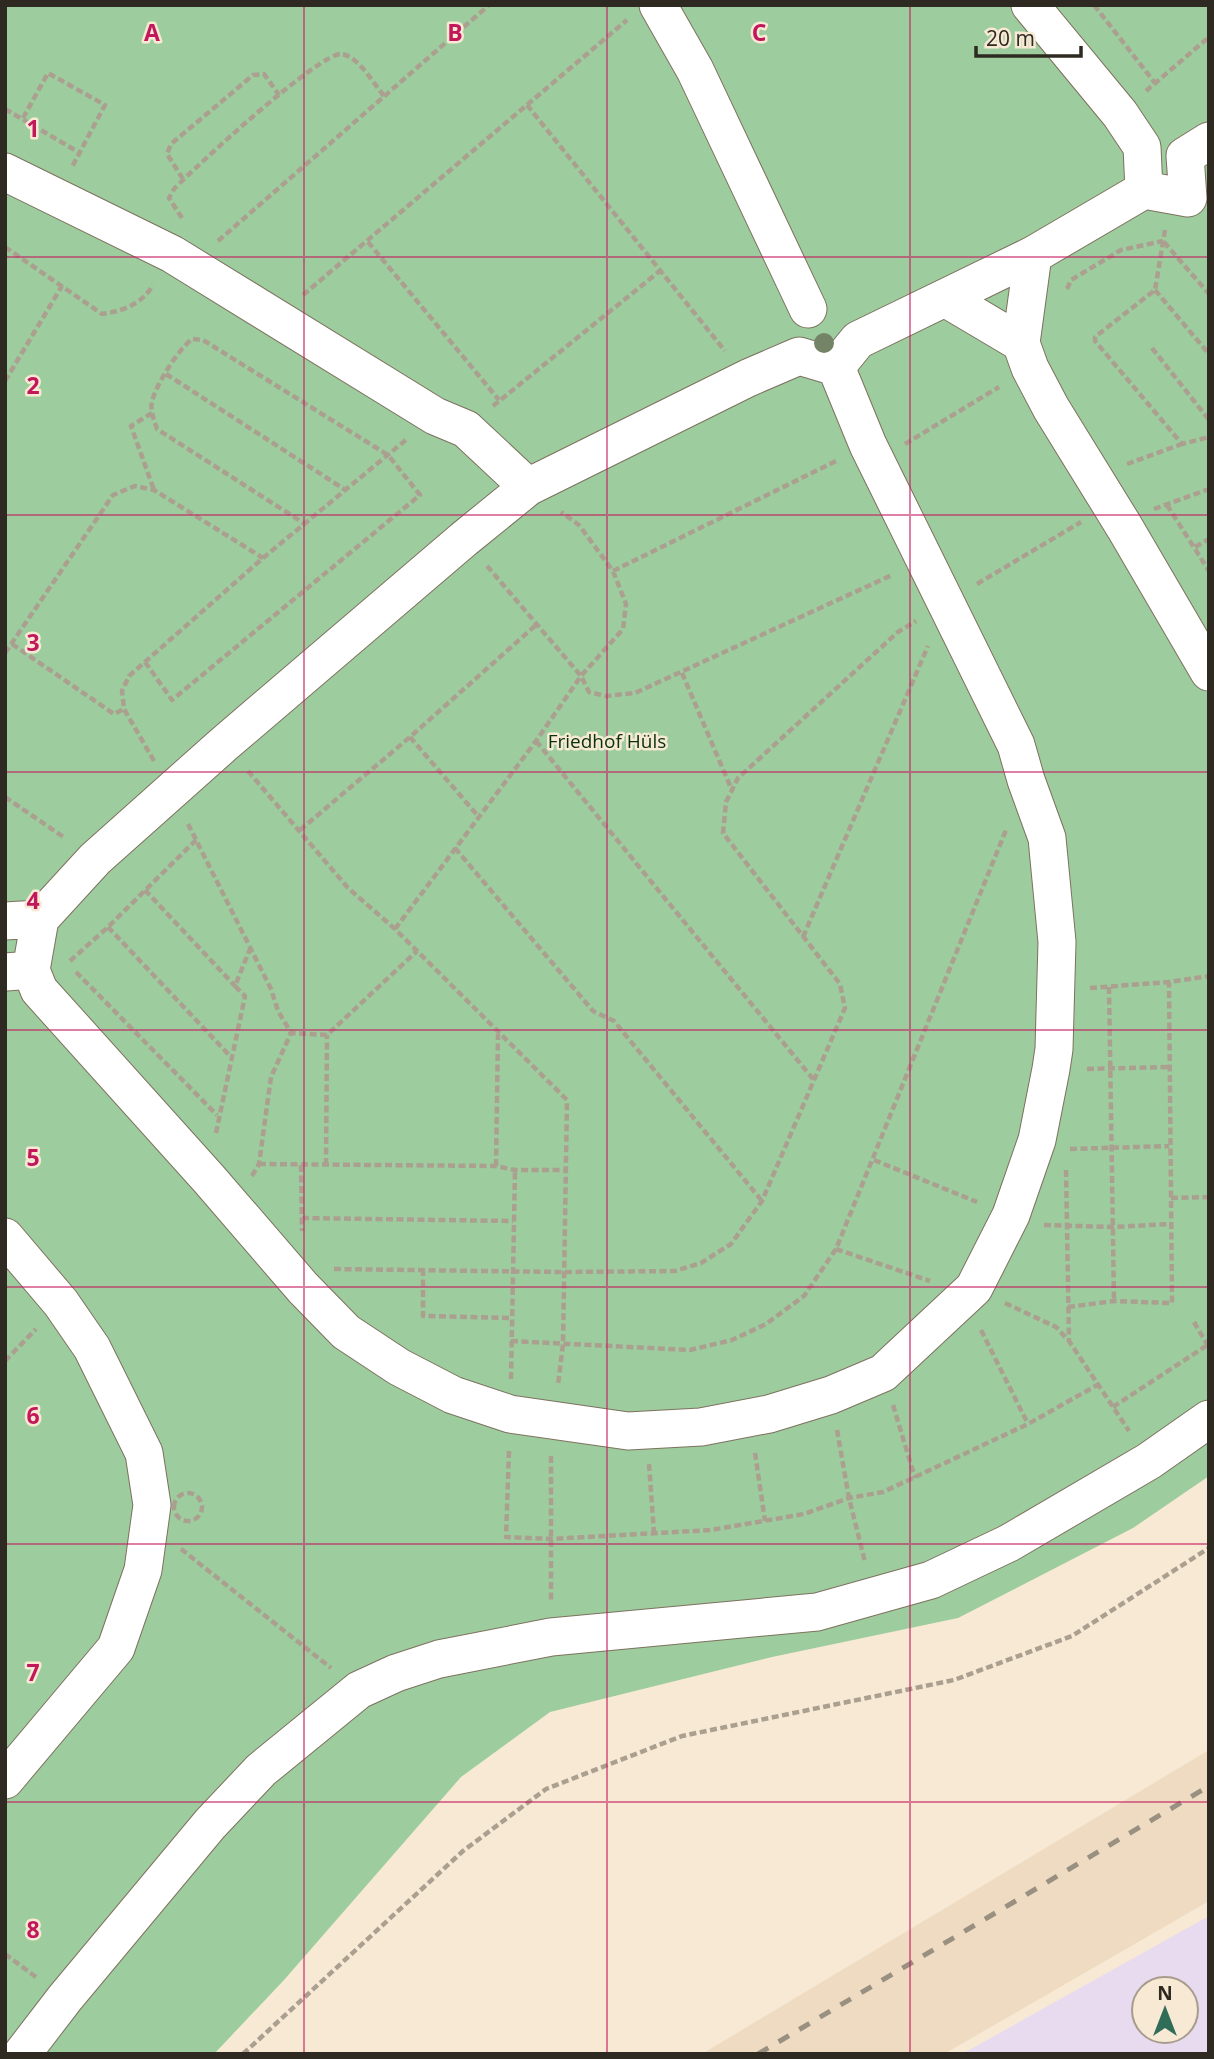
<svg xmlns="http://www.w3.org/2000/svg" width="1214" height="2059" font-family="'Open Sans',sans-serif">
<style>
.built{fill:#eedbc1}
.industrial{fill:#e8dbef;fill-rule:evenodd}
.green{fill:#9dcc9e}
.lines{fill:none;stroke-linecap:round;stroke-linejoin:round}
.minor-casing{stroke:#7e715f;stroke-width:39}
.path{stroke:#aba090;stroke-width:4.5;stroke-dasharray:7 3.5;stroke-linecap:butt}
.minor{stroke:#fff;stroke-width:37}
.rail{stroke:#999081;stroke-width:5;stroke-dasharray:12 12;stroke-linecap:butt}
.tree{fill:#738566}
.grid{fill:none;stroke:#c2185b;stroke-width:2;stroke-opacity:0.55}
.labels{text-anchor:middle;stroke-width:5;stroke-linejoin:round;paint-order:stroke}
.park-label{font-size:19px;fill:#07330c;stroke:#f7e9d4}
.grid-label{font-size:23px;text-anchor:middle;font-weight:bold;fill:#c2185b;stroke:#f7e9d4;stroke-width:5;stroke-linejoin:round;paint-order:stroke}
</style>
<rect width="100%" height="100%" fill="#f7e9d4"/>
<path class="built" d="M1209 1750V1901L944 2054H702Z"/>
<path class="industrial" d="M1209 1916V2054H962ZM1144 1989H1186V2031H1144Z"/>
<path class="green" d="M5 5H1209V1476L1133 1528 958 1618 772 1657 550 1712 461 1777 284 1980 214 2054H5Z"/>
<g class="lines">
<g class="minor-casing">
<path id="minor" d="M658 5 695 70 808 309
M1030 5 1120 114 1142 147 1144 190
M5 172 172 254 435 416 466 429 528 487
M1033 255 1021 343 1030 368 1051 408 1125 528 1209 672
M945 298 1021 343
M5 921 40 919
M31 970 39 990 209 1179 303 1288 346 1332 399 1367 453 1395 510 1414 628 1431 701 1427 769 1414 831 1395 883 1373 974 1288 1011 1215 1037 1140 1051 1069 1054 1049 1057 942 1047 838 1026 780 1016 745 868 445 836 367
M6 972 31 970 40 919 95 859 224 744 464 539 528 487 748 378 799 356 836 367 858 340 1033 255 1144 190 1188 198 1185 156 1209 141
M5 1237 61 1303 92 1348 144 1453 152 1505 143 1570 116 1648 5 1780
M22 2054 65 1998 210 1824 261 1770 359 1690 396 1673 439 1659 551 1637 817 1612 931 1580 1009 1543 1149 1461 1209 1419"/>
</g>
<path class="path" d="M1094 5 1155 83
M1146 91 1209 37
M527 105 725 351
M5 109 80 153
M23 118 48 73 105 105 72 167
M183 179 167 154 171 144 253 75 264 74 279 95
M182 218 169 198 174 189C194 168 321 51 342 54 359 57 373 83 384 96
M1165 230 1155 290 1095 337V341L1182 444 1209 437
M218 241 489 5
M368 242 499 400
M1164 242 1209 294
M5 247 102 314C123 311 142 304 153 285
M1067 289 1071 280 1121 250 1163 241
M1155 290 1209 354
M303 295 627 20
M1152 348 1209 420
M166 374 347 491
M5 381 62 286
M493 406 661 270
M152 413 131 426 154 490
M905 444 999 387
M1127 464 1182 444
M1167 505 1209 571
M1154 509 1209 489
M1195 547 1209 539
M487 566 581 676 589 692 606 696 635 693 892 575
M613 571 838 460
M977 584 1081 522
M12 644 114 714 124 709
M5 653 113 495 135 486 154 490 263 558
M145 662 172 700 420 495 388 455 203 340 192 339C178 350 157 383 152 401 150 411 154 420 157 429L305 524
M682 673 731 788
M410 737 478 816
M536 741 813 1079
M154 761 124 709 122 691 129 676 263 558 407 439
M248 771 348 888 395 929 567 1100 563 1344 558 1385
M5 797 65 838
M188 824 271 989 278 1011 291 1033 327 1035 417 951
M300 830 410 737 536 625
M455 848 593 1011 614 1021 762 1201
M145 890 235 986
M108 927 231 1057
M395 929 536 741 581 676 623 629 626 604 613 571 579 525 561 512
M803 937 928 646
M70 961 108 927 196 840
M76 972 217 1115
M1109 987 1114 1301
M1090 988 1169 982 1209 976
M1087 1069 1168 1067
M216 1133 245 996 235 986 250 949
M1070 1149 1169 1146
M874 1160 977 1202
M259 1164 496 1166 515 1170H566
M301 1165 302 1231
M326 1165 327 1035
M496 1166 498 1034
M1066 1170 1069 1340
M252 1176 259 1164 271 1077 291 1033
M1171 1198 1209 1197
M302 1218 513 1221
M1044 1225 1113 1227 1170 1224
M836 1249 930 1281
M334 1269 563 1272 675 1271 701 1263 731 1244 762 1201 845 1008 840 984 723 833 726 802 738 778 898 632 916 621
M423 1269V1316L512 1318
M1005 1303 1056 1327 1069 1341 1129 1431
M1068 1307 1114 1301 1172 1303 1169 982
M1194 1322 1208 1346
M981 1330 1028 1424
M511 1341 690 1350 732 1340 766 1324 804 1296 836 1249 1006 830
M5 1361 36 1329
M511 1379 515 1170
M893 1405 915 1478
M1113 1407 1209 1344
M837 1430 849 1498 865 1562
M509 1451 506 1537 551 1539 711 1530 804 1514 849 1498 883 1492 1028 1424 1099 1384
M755 1453 765 1521
M551 1456V1601
M649 1464 654 1533
M174 1507a14 14 0 1 1 28 0a14 14 0 1 1-28 0Z
M181 1549 331 1668
M5 1954 36 1977
M243 2054 463 1851 546 1789 682 1736 954 1680 1072 1636 1209 1548"/>
<use href="#minor" class="minor"/>
<path class="rail" d="M758 2054 1209 1786"/>
</g>
<circle class="tree" cx="824" cy="343" r="10"/>
<path class="grid" d="M304 5V2054M607 5V2054M910 5V2054M5 257H1209M5 515H1209M5 772H1209M5 1030H1209M5 1287H1209M5 1544H1209M5 1802H1209"/>
<g class="labels">
<g class="park-label">
<text x="607" y="748">Friedhof Hüls</text>
</g>
</g>
<g class="grid-label">
<text x="152" y="41">A</text>
<text x="455" y="41">B</text>
<text x="759" y="41">C</text>
<text x="33" y="137">1</text>
<text x="33" y="394">2</text>
<text x="33" y="651">3</text>
<text x="33" y="909">4</text>
<text x="33" y="1166">5</text>
<text x="33" y="1424">6</text>
<text x="33" y="1681">7</text>
<text x="33" y="1938">8</text>
</g>
<rect width="1214" height="2059" fill="none" stroke="#2e2921" stroke-width="14"/>
<g transform="translate(1165 2010)"><circle r="33" fill="#f7e9d4" stroke="#a79c8c" stroke-width="2"/>
<path d="M0-5L12 26L0 18L-12 26Z" fill="#306d58"/>
<text y="-10" font-size="19" font-weight="bold" text-anchor="middle" fill="#2e2921">N</text>
</g>
<path d="M976 46v10h105v-10" fill="none" stroke="#2e2921" stroke-width="3.5"/>
<text x="986" y="46" font-size="21" fill="#2e2921" stroke="#f7e9d4" stroke-width="5" paint-order="stroke">20 m</text>
</svg>
